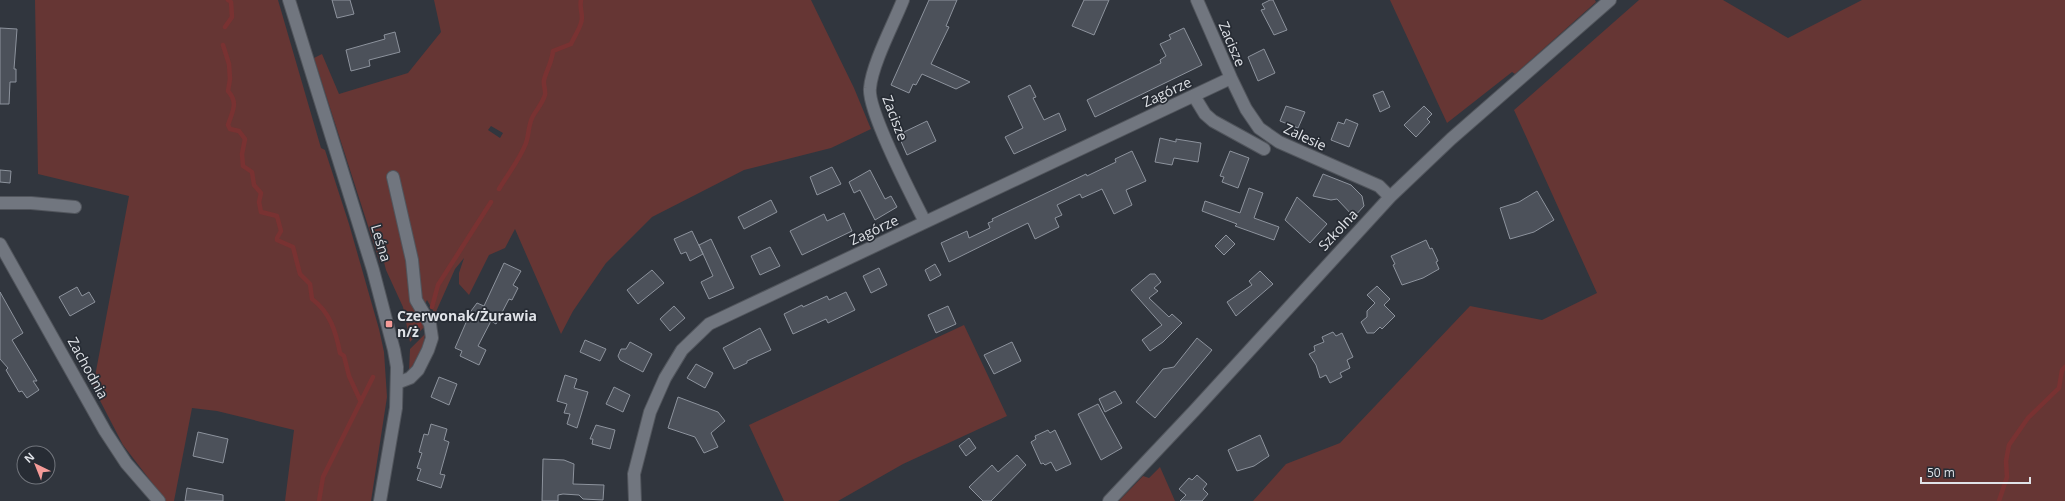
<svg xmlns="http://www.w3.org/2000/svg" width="2065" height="501" font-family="'Open Sans',sans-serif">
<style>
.green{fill:#663634;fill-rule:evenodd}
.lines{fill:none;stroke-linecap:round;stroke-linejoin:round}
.stream{stroke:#793232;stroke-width:4.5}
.building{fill:#4c515a;stroke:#8d939d}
.minor-casing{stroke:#51555c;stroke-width:14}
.minor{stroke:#71767f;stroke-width:12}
.poi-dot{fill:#f59b98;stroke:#272c34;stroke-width:1.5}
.labels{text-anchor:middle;stroke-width:3.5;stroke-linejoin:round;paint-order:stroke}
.street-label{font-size:14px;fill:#e0e3e8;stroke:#272c34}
.poi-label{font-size:14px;font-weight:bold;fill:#e0e3e8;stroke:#272c34;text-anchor:start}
</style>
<rect width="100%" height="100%" fill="#31363e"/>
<path class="green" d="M35 0H278L321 148 325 150 349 224 379 329 384 352 387 397 371 501H285L294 430 217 411 192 408 174 501H164L163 497 123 445 93 387 129 196 38 174Z
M434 0H811L854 88 871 129 831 148 744 170 652 217 606 263 573 311 561 334 515 229 505 248 489 255 469 295 459 284V273L464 258 455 269 435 314 427 300 420 313 425 326 410 342 403 307 386 270 384 262 380 263 314 58 322 54 339 94 408 73 441 32ZM491 126 503 133 500 138 488 130Z
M1390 0H1595L1596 2 1515 74 1512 72 1447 123Z
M1639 0H1723L1788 38 1862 0H2065V501H1253L1286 464 1340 443 1470 306 1542 320 1597 293 1514 110Z
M964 325 1007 416 903 464 838 501H784L749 425Z
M425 334 423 346 409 372 410 349Z
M1160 467 1175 501H1119L1143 476 1149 478Z"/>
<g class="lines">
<path class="stream" d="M225 27 232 17 231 2 228 0
M223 45 229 64 230 79 228 91C239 103 232 112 228 125L230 129 239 131 245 139 242 154 243 166 252 172 254 185 261 193 259 202 261 212 277 216 281 231 277 238V240L293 247 300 274 310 284 312 299C330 312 336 332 340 353L344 356 349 376 361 402
M499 189C508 174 520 159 526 143 529 135 528 125 533 116 537 109 542 104 545 95 546 90 543 85 544 80 547 69 552 62 553 51L571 44C574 37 579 30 581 23 584 15 579 9 581 0
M432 307 438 285 491 202
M418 327 422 318
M319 501 323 477 373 377
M1999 501 2007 477 2006 461 2009 445 2028 418 2059 388 2062 370 2065 367"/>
</g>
<path class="building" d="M332 0H350L354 14 337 18Z
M929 0H957L946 26 949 27 931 64 970 82 956 89 922 74 916 85 913 84 909 93 891 85Z
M1084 0H1109L1094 35 1072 26Z
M1270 0H1273L1287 30 1274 35 1261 10 1265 9 1262 4Z
M0 28 17 29 14 69H16V82H10L9 104H0Z
M1184 28 1202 65 1095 117 1087 100 1161 63 1160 60 1166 56 1160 44 1171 39 1169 35Z
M395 32 400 52 369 60 370 66 351 71 346 50 385 39 384 35Z
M1264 49 1275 73 1258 81 1248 57Z
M1030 85 1036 97 1033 98 1044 120 1059 113 1066 130 1014 154 1005 137 1023 128 1008 96Z
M1383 91 1390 107 1380 112 1373 95Z
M1286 106 1305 112 1298 128 1280 121Z
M1424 106 1432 114 1427 119 1430 122 1416 137 1404 125Z
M1346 119 1358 124 1349 147 1331 140 1338 122 1344 124Z
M927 121 936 141 907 155 900 139 906 136 904 132Z
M1160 138 1176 142V139L1201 143 1198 162 1174 158 1172 165 1155 162Z
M1132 151 1146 181 1126 190 1132 205 1114 214 1102 189 1082 198 1080 194 1057 205 1062 215 1055 218 1059 227 1035 239 1028 223 949 262 941 243 967 231 969 238 990 228 988 223 993 221 992 219 1086 174 1087 176 1116 162 1115 159Z
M1230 151 1249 158 1238 188 1222 182 1224 177 1220 176Z
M832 167 841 184 817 195 810 177Z
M0 170 11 171 10 183 0 182Z
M870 170 885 199 891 196 897 207 875 220 860 190 854 193 849 182Z
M1323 174 1351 185 1362 196 1364 206 1354 217 1337 199 1331 200 1313 196Z
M1249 188 1263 193 1254 218 1279 227 1274 240 1235 226 1237 224 1202 211 1205 201 1240 213Z
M1537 191 1554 220 1534 232 1510 239 1500 208 1519 202Z
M1297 197 1327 224 1310 243 1285 220Z
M771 200 777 212 744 229 738 217Z
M844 213 852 231 802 255 790 231 824 214 827 221Z
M692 231 703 254 690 261 686 252 681 254 674 239Z
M1226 235 1235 244 1224 255 1215 246Z
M711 239 734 288 709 299 701 282 713 276 699 245Z
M1426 240 1430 249 1432 248 1438 261 1436 262 1439 269 1423 278 1402 285 1393 265 1395 264 1391 256Z
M770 247 780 266 760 275 751 256Z
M504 263 521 271 513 285 518 288 512 300 509 299 496 324 491 321 478 346 486 350 479 365 460 356 462 351 455 348 471 311 477 303 484 306Z
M935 264 941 275 930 281 925 270Z
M879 268 887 285 871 293 863 276Z
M652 270 664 283 638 304 627 290Z
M1260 271 1273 284 1236 316 1227 302 1252 285 1249 281Z
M1150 274H1155L1161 282 1154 288 1158 291 1149 298 1169 317 1172 314 1182 323 1163 342 1150 351 1142 340 1162 325 1131 290Z
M1377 286 1390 299 1384 305 1395 316 1382 329 1380 327 1374 333H1367L1361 322 1367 317V311L1375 303 1367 295Z
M77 287 82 296 89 292 95 302 70 316 59 297Z
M0 292 23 333 12 340 37 381H33L39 390 27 398 22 391 19 392 6 370 8 368 0 359Z
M846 292 855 310 828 323 826 319 793 334 784 314 802 305 803 307 827 296 829 300Z
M674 306 685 318 670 331 660 319Z
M948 306 956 324 936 333 928 315Z
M760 328 771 350 747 361V363L734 369 723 348Z
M1333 332 1336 336 1342 333 1353 357 1347 360 1350 368 1340 373 1342 377 1330 383 1326 375 1320 378 1316 365 1309 354 1315 351 1314 346 1324 342 1322 337Z
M1197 338 1212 350 1155 418 1136 402 1163 369 1174 367Z
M585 340 606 349 600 361 580 352Z
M630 342 652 354 643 372 620 360 618 356 621 349H626Z
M1012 342 1021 361 994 374 984 355Z
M696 364 713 373 705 388 687 378Z
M565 375 577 379 574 388 588 392 577 428 567 424 570 414 564 413 567 404 557 401Z
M439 377 457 384 449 405 431 397Z
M614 387 630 395 623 412 606 404Z
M1115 391 1122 403 1105 412 1099 399Z
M678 397 718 412 725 421 711 433 718 447 704 453 695 437 668 428Z
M1098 404 1122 448 1101 460 1078 414Z
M431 424 447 429 444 440 449 442 440 474 445 475 441 488 417 480 421 469 417 468 422 453 419 452 424 434 428 435Z
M596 425 615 430 610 449 592 444 593 439H590Z
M1048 430 1050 433 1055 430 1071 464 1056 471 1051 462 1045 465 1043 463 1041 464 1031 442 1036 439 1035 436Z
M198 432 228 439 223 463 193 456Z
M1260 435 1269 456 1254 466 1237 471 1228 450Z
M969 438 976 448 966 456 959 446Z
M1017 455 1026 465 991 501H983L969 487 992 465 998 472Z
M543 459 564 460 574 464 573 484 604 485 603 500 583 499 579 495 563 494 558 495V501H542Z
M1197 475 1207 484 1203 489 1208 494 1202 501H1180L1186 495 1179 489 1189 478 1192 480Z
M187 488 223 495V501H185Z"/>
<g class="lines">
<g class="minor-casing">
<path id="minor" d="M289 0 373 270 394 350 397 367 396 408 380 501
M903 0C894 23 872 64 870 88 867 110 913 198 925 222
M1197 0 1231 78 1246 109 1259 128 1279 142 1379 186 1390 197
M1194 96 1205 114 1213 121 1264 149
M393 177 412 260 416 300 430 324 432 338 428 350 418 370 410 378 397 383
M0 203H31L75 207
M0 244 105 431 126 463 159 501
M635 501 634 474 650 412 665 378 682 350 709 324 1231 78
M1109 501 1194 411 1390 197 1451 139 1610 0"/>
</g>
<use href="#minor" class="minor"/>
</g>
<rect class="poi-dot" x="385" y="320" width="8" height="8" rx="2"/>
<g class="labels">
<g class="street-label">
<text transform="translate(1232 44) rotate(67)" y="5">Zacisze</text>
<text transform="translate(1167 92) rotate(-25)" y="5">Zagórze</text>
<text transform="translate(895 118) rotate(69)" y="5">Zacisze</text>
<text transform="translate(1305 137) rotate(25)" y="5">Zalesie</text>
<text transform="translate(874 230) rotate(-25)" y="5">Zagórze</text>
<text transform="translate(1338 230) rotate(-47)" y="5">Szkolna</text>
<text transform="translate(381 243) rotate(73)" y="5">Leśna</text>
<text transform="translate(88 368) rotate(61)" y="5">Zachodnia</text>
</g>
<g class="poi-label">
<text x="397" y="321">Czerwonak/Żurawia<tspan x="397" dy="16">n/ż</tspan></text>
</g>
</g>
<g transform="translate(36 465) rotate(317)"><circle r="19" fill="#272c34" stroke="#71757c"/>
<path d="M0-3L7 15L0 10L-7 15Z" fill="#f59b98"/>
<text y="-6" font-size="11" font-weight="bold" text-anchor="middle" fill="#e0e3e8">N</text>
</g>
<path d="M1921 477v6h109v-6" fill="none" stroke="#e0e3e8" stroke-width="2"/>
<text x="1927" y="477" font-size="12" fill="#e0e3e8" stroke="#272c34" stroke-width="3" paint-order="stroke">50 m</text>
</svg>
